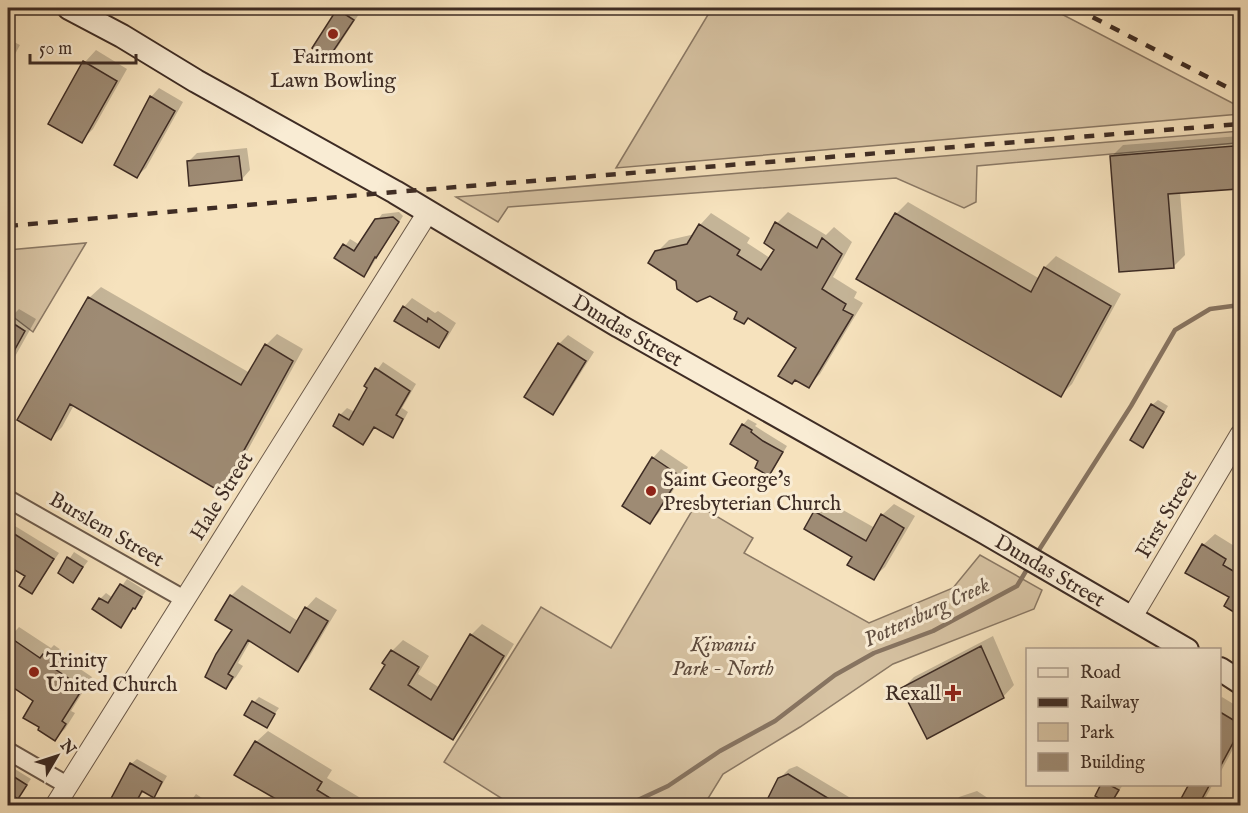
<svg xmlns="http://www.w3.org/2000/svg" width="1248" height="813" font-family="'IM FELL English',serif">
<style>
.green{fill:#d7c3a3;stroke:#8a7864;stroke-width:1.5}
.shadow{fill:#0003}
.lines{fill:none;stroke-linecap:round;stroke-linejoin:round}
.stream{stroke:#877461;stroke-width:4.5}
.building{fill:#9e8b74;stroke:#3e2c24;stroke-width:1.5}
.minor-casing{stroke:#6c5a4a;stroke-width:20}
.tertiary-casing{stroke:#6c5a4a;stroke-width:22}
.secondary-casing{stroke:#3e2c24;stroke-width:26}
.minor{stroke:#f9ecd4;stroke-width:16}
.tertiary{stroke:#f9ecd4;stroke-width:20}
.secondary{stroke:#f9ecd4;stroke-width:22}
.rail{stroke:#3e2c24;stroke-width:4.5;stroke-dasharray:10 10;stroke-linecap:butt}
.poi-dot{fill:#8f2418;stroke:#f9ecd4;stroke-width:2}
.labels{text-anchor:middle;stroke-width:6;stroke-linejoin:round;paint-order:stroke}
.poi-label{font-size:21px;fill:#3e2c24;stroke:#f9ecd4;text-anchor:start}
.street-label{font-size:21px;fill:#3e2c24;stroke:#f9ecd4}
.park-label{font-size:21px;font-style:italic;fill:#5d4a3d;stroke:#f9ecd4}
.water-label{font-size:22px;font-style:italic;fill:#625042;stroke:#f9ecd4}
</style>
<rect width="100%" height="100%" fill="#f6e2bd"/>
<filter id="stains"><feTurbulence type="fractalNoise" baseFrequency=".00333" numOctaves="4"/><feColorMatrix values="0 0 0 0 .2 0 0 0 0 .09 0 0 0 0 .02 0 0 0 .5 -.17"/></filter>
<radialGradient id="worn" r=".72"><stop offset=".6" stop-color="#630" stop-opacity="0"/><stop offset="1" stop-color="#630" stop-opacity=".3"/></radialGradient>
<path class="green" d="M712 8H1050L1240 107V114L616 168Z
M1240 131V147H1238L1236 143 977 166 976 202 964 208 896 178 508 207 498 222 456 197Z
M86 243 33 332 8 313V250Z
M696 504 753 538 744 553 869 623 953 588 980 555 1042 590 1034 609 893 664 800 727 723 774 704 805H508L509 803 444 762 541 607 611 648Z"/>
<path class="shadow" d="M340 8H356L361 11 337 48 328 57 338 10Z
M8 39 20 45 8 67Z
M96 50 127 69 93 129 81 141 50 123 85 62Z
M159 88 183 102 146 168 137 176 151 97Z
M1240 136V187L1180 192 1185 255 1173 267 1111 157 1123 145Z
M247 148 250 170 242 179 188 162 197 153Z
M908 202 1040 279 1045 267 1056 256 1121 294 1072 384 1061 395 896 214Z
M399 212 403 216 369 270 364 275 337 258 350 239 360 245 382 214Z
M788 212 826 235 834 227 852 242 833 277 857 292 854 298 863 303 820 374 808 386 798 348 710 294 677 280 657 252 669 240 695 234 700 225 711 213 750 238 747 243 770 258 776 249 777 223Z
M101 287 250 373 266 345 277 334 303 349 232 479 221 491 74 405 62 427 51 438 89 298Z
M412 298 435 313 438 311 456 323 447 338 439 347 404 307Z
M19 309 36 319 8 369V320Z
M568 335 594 352 561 404 552 413 559 344Z
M383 362 416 384 402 408 408 412 399 429 393 436 376 426 363 443 335 425 340 415 347 408 355 412 369 387 366 386Z
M1158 400 1168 406 1148 440 1143 446 1152 405Z
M748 419 757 424 755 426 787 446 774 468 769 474 743 425Z
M661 449 688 467 658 514 650 522 653 458Z
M827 501 875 528 882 515 894 504 915 516 885 567 873 578 815 512Z
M8 519 16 524 15 526 59 553 32 592 27 576 8 564Z
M1215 534 1236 547 1233 553 1240 557V614L1226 606 1231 597 1203 545Z
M74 552 88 561 73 581 60 573Z
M127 579 146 591 121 626 100 599 106 593 113 598Z
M242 585 298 621 306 608 316 597 337 610 308 659 298 670 251 640 238 663 243 666 236 677 226 687 234 630 231 596Z
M482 624 514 644 464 727 453 738 387 664 392 651 403 640 429 656 418 674 440 688 471 635Z
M19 627 51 648 54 645 61 650 58 654 92 677 71 711 75 713 65 729 54 739 41 727 35 700 12 685 8 693V639Z
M993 636 1014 685 1003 697 903 688 914 677Z
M259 697 279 708 266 726 254 702Z
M1222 697 1240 708V736L1220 773V699Z
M268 731 332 770 327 778 374 806H291L256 742Z
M137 759 167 776 159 790 153 796 144 790 135 806H108L131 764Z
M10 766 31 779 18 797 13 793 8 802V768Z
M797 766 864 806H767L779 779 789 769Z
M1103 784 1123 785 1110 803Z
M1191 784H1213L1201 806H1179Z
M977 791 1000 806H951L959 797Z
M196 794 205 800 202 806H187Z"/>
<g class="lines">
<path class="stream" d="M1037 553 1131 406 1175 330 1210 309 1240 305
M625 806 668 786 720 751 775 721 835 675 874 653 933 631 1017 586 1029 566"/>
</g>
<path class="building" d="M337 9 354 20 328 59 312 48Z
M83 61 117 81 82 143 48 124Z
M150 96 175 111 137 178 114 165Z
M1234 146 1238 189 1168 194 1174 268 1119 272 1110 156Z
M239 156 242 180 189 186 187 161Z
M895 213 1031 292 1044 267 1111 306 1061 397 856 279Z
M393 217 399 222 376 258 375 257 364 277 334 258 343 244 354 251 375 219Z
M775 222 817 248 822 238 842 254 822 289 846 304 843 310 853 315 809 388 795 380 792 384 778 376 796 348 748 318 744 324 734 319 737 312 710 296 697 302 677 289 676 281 648 263 655 251 687 244 699 224 740 250 737 255 761 270 774 250 764 243Z
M88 297 241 385 265 344 293 361 221 492 70 404 51 440 17 420Z
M403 306 427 322 428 318 448 332 439 348 394 321Z
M8 320 25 331 8 362Z
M558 343 586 361 553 415 524 397Z
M375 368 410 391 396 415 403 419 393 438 374 427 363 445 333 426 339 414 349 420 367 388 364 386Z
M1151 404 1164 412 1143 448 1130 440Z
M742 424 752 430 751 432 763 441 783 452 769 476 755 468 758 461 730 444Z
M652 457 680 476 650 524 622 506Z
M814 511 866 541 881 514 904 528 874 580 847 565 852 557 804 529Z
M8 530 54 559 32 594 19 586 25 576 8 566Z
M1202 544 1226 559 1223 565 1240 575V616L1224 606 1229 597 1185 573Z
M67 557 83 567 73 583 58 573Z
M120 584 142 597 135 609 133 608 121 628 92 609 99 598 108 603Z
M230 595 290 633 305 607 328 621 298 672 248 640 228 674 233 677 226 689 205 677 216 654 232 630 215 620Z
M470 634 504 656 453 740 370 689 385 665 382 663 391 650 419 667 408 685 431 700Z
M8 636 40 658 43 654 52 660 49 665 83 688 62 721 66 724 55 741 38 730 39 727 23 718 33 701 8 684Z
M981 646 1004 698 927 739 901 688Z
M252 701 275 714 267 728 244 715Z
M1220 712 1240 724V730L1220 767Z
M255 741 322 782 317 790 343 806H288L234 775Z
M130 763 162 782 154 798 142 791 134 806H107Z
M8 773 27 785 18 799 8 792Z
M788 774 841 806H764L778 778Z
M1101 784H1108L1119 790 1110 805 1095 796Z
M1189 784H1210L1198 806H1177Z"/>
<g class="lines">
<g class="minor-casing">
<path id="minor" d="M8 499 184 599
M8 751 67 785"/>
</g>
<g class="tertiary-casing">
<path id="tertiary" d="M1132 617 1240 435
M55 806 428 212"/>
</g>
<g class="secondary-casing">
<g id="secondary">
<path id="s1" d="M69 8 122 36 196 81 395 192 619 326 984 532 1187 650"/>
<path d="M1220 669 1240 682"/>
</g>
</g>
<use href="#minor" class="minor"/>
<use href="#tertiary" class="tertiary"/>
<use href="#secondary" class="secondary"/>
<path class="rail" d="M1075 8 1240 94
M8 226 395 192 1240 124"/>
</g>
<g class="poi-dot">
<circle cx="333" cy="34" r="6"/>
<circle cx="651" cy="491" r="6"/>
<circle cx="34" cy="672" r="6"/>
<path d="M950 684h6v6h6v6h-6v6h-6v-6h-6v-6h6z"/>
</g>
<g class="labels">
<g class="poi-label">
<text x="333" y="63" text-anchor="middle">Fairmont<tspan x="333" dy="24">Lawn Bowling</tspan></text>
<text x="663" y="486">Saint George's<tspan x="663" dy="24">Presbyterian Church</tspan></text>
<text x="46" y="667">Trinity<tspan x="46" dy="24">United Church</tspan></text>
<text x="941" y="700" text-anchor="end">Rexall</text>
</g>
<g class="street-label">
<text dy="7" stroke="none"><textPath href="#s1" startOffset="645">Dundas Street</textPath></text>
<text transform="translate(221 496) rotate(-58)" y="7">Hale Street</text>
<text transform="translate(1166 514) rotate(-59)" y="7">First Street</text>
<text transform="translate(107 529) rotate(30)" y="7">Burslem Street</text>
<text dy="7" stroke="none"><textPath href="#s1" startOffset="1131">Dundas Street</textPath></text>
</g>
<g class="park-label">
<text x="723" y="651">Kiwanis<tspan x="723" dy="24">Park - North</tspan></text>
</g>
<g class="water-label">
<text transform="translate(926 611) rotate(-25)" y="8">Pottersburg Creek</text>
</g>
</g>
<rect width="1248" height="813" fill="none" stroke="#f6e2bd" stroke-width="30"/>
<rect x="9" y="9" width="1230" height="795" fill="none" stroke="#3e2c24" stroke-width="3"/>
<rect x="15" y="15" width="1218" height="783" fill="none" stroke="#3e2c24" stroke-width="1.5"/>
<rect x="1026" y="648" width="195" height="138" fill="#f9ecd4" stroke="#ae9f8e" stroke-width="1.5"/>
<rect x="1038" y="668" width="30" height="9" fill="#f9ecd4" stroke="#ae9f8e" stroke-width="1.5"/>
<text x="1080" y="678" font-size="18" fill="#3e2c24">Road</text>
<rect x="1038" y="698" width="30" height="9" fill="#3e2c24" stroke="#ae9f8e" stroke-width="1.5"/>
<text x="1080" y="708" font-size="18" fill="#3e2c24">Railway</text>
<rect x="1038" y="723" width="30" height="18" fill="#d7c3a3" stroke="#ae9f8e" stroke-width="1.5"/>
<text x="1080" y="738" font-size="18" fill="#3e2c24">Park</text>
<rect x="1038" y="753" width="30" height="18" fill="#9e8b74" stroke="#ae9f8e" stroke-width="1.5"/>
<text x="1080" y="768" font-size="18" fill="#3e2c24">Building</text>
<g transform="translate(57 756) rotate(51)" stroke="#f9ecd4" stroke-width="4.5" paint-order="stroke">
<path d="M0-4.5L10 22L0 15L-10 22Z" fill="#3e2c24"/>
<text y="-9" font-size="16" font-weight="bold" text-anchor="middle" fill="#3e2c24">N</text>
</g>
<path d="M30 54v9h106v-9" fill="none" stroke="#3e2c24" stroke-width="3"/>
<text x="39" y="54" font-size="18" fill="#3e2c24" stroke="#f9ecd4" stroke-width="4.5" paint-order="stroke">50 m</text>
<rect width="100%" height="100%" filter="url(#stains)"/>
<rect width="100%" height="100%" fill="url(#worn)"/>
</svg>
